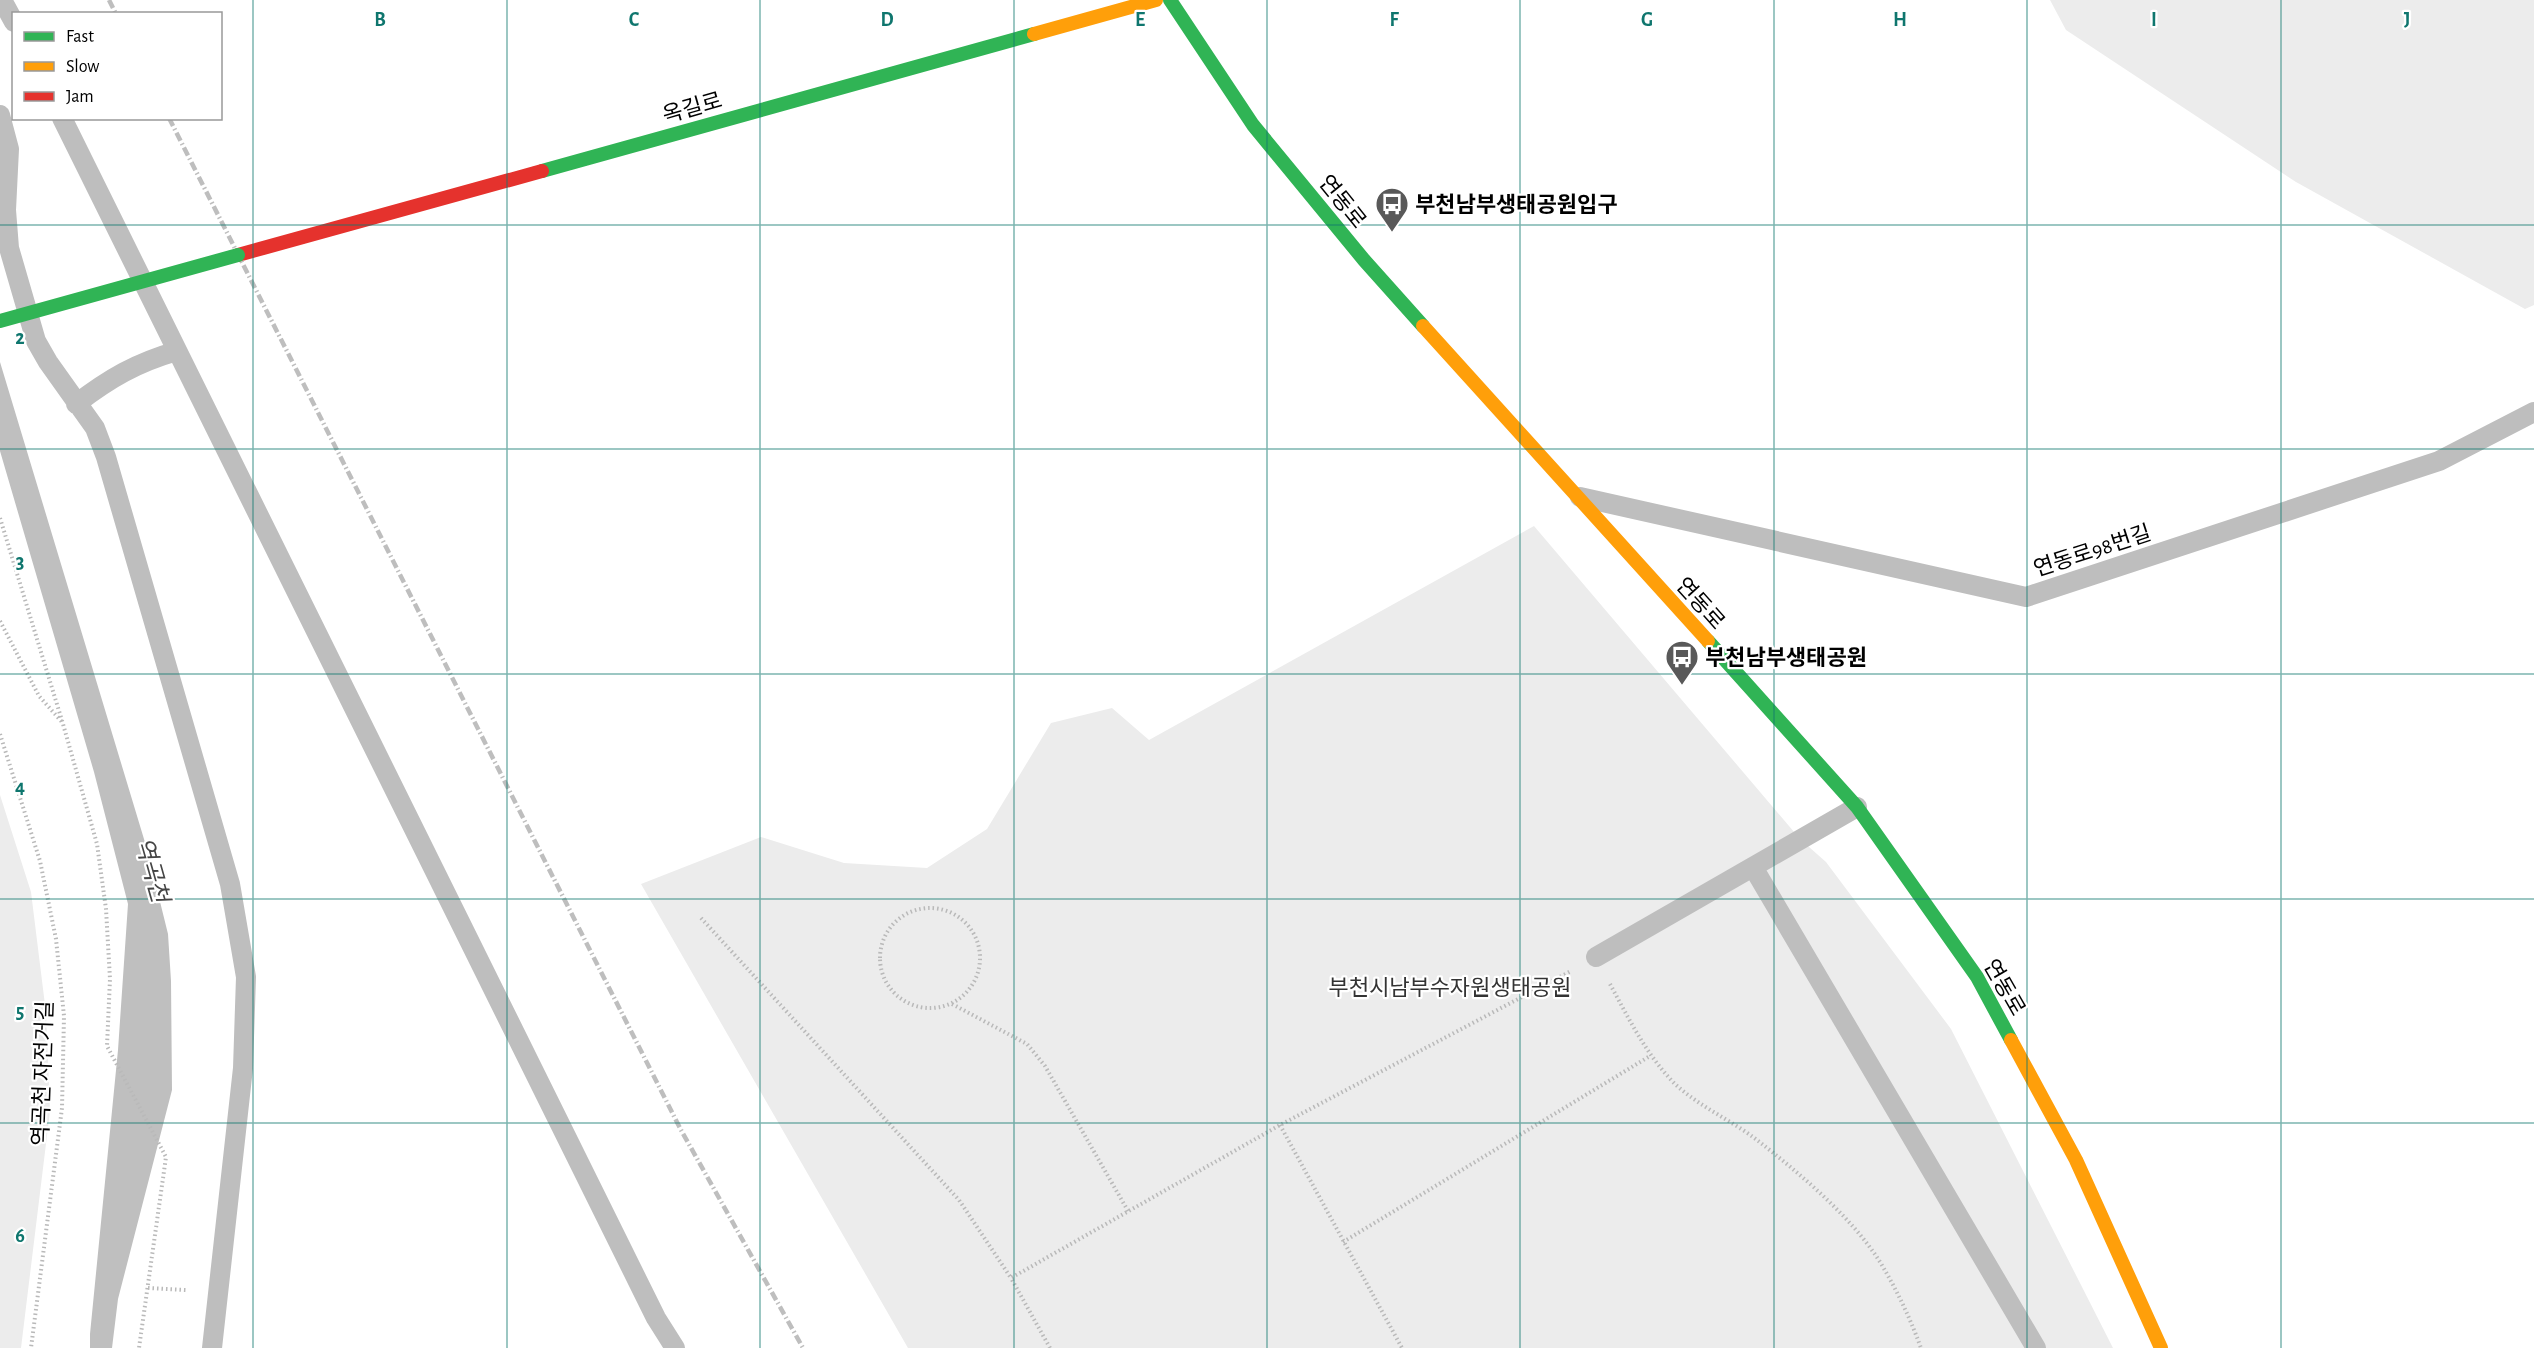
<svg xmlns="http://www.w3.org/2000/svg" width="2534" height="1348" font-family="'Alegreya Sans','Noto Sans KR',sans-serif">
<style>
.green{fill:#ececec}
.water{fill:#bfbfbf}
.lines{fill:none;stroke-linecap:round;stroke-linejoin:round}
.path{stroke:#b9b9b9;stroke-width:4;stroke-dasharray:1.5 3;stroke-linecap:butt}
.lane{stroke:#bebebe;stroke-width:20}
.fast{stroke:#30b455;stroke-width:14}
.slow{stroke:#ff9f0a;stroke-width:14}
.jam{stroke:#e5322d;stroke-width:14}
.rail{stroke:#bebebe;stroke-width:4.5;stroke-dasharray:9 3 1.5 3;stroke-linecap:butt}
.fast-bridge{stroke:#30b455;stroke-width:14}
.grid{fill:none;stroke:#0f766e;stroke-width:1.5;stroke-opacity:0.55}
.labels{text-anchor:middle;stroke-width:4.5;stroke-linejoin:round;paint-order:stroke}
.street-label{font-size:22px;fill:#000;stroke:#fff}
.poi-label{font-size:22px;font-weight:bold;fill:#000;stroke:#fff;text-anchor:start}
.park-label{font-size:22px;fill:#333;stroke:#fff}
.water-label{font-size:24px;font-style:italic;fill:#444;stroke:#fff}
.grid-label{font-size:20px;text-anchor:middle;font-weight:bold;fill:#0f766e;stroke:#fff;stroke-width:4.5;stroke-linejoin:round;paint-order:stroke}
</style>
<rect width="100%" height="100%" fill="#fff"/>
<path class="green" d="M2050 0H2534V305L2525 309 2296 182 2066 30Z
M1534 526 1800 839 1826 862 1951 1029 2113 1348H908L641 884 761 837 844 863 927 868 987 829 1051 723 1112 708 1149 740Z
M0 795 31 892 46 1013 50 1111 21 1348H0Z"/>
<path class="water" d="M0 362 147 849 168 934 171 981 172 1090 118 1299 112 1348H90V1334L118 1050 128 904 94 772 0 451Z"/>
<g class="lines">
<path class="path" d="M0 518 63 724 97 844 106 909 110 979 107 1046 166 1157 139 1348
M0 621 39 696 62 722
M0 734 40 861 56 939 64 1016 62 1108 31 1348
M880 958a50 50 0 1 1 100 0a50 50 0 1 1-100 0Z
M701 918 959 1200 1011 1278
M1610 984C1629 1019 1646 1054 1674 1083 1698 1106 1731 1120 1757 1140 1799 1173 1851 1216 1880 1262 1897 1290 1910 1318 1921 1348
M952 1004 1027 1044 1045 1066 1128 1211
M1280 1125 1402 1348
M1343 1242 1650 1056
M148 1288 186 1290
M1050 1348 1011 1278 1280 1125 1571 971"/>
<path class="lane" d="M2 0 14 22
M0 115 9 149 6 210 9 248 36 341 48 362 95 428 106 457 230 884 246 977 243 1068 212 1348
M62 118 656 1318 675 1348
M76 404C110 378 136 363 177 351
M1580 497 2026 597 2439 461 2534 412
M1753 867 2036 1348
M1596 957 1857 807"/>
<path class="fast" d="M1170 0 1253 125 1364 260 1423 326
M542 171 1034 34
M1708 641 1857 807 1977 977 2011 1040"/>
<path class="slow" d="M1034 34 1156 0
M1423 326 1708 641
M2011 1040 2076 1160 2161 1348"/>
<path class="jam" d="M238 255 542 171"/>
<path class="rail" d="M109 0 116 14
M169 118 681 1130 803 1348"/>
<path class="fast-bridge" d="M0 321 238 255"/>
</g>
<path class="grid" d="M253 0V1348M507 0V1348M760 0V1348M1014 0V1348M1267 0V1348M1520 0V1348M1774 0V1348M2027 0V1348M2281 0V1348M0 225H2534M0 449H2534M0 674H2534M0 899H2534M0 1123H2534"/>
<defs>
<g id="bus-pin" transform="scale(1.725)"><path d="M0 17L-7.5 6A9.5 9.5 0 1 1 7.5 6Z" fill="#595959" stroke="#fff"/><path d="M-5-6H5V4H4V6H2V4H-2V6H-4V4H-5ZM-3.5-4V0h7V-4ZM-3.5 1.2v1.5H-2V1.2ZM2 1.2v1.5H3.5V1.2Z" fill="#fff"/></g>
</defs>
<g fill-rule="evenodd">
<use href="#bus-pin" x="1392" y="204"/>
<use href="#bus-pin" x="1682" y="657"/>
</g>
<g class="labels">
<g class="street-label">
<text transform="translate(692 107) rotate(-16)" y="8">옥길로</text>
<text transform="translate(1343 201) rotate(51)" y="8">연동로</text>
<text transform="translate(2092 550) rotate(-18)" y="8">연동로98번길</text>
<text transform="translate(1701 603) rotate(48)" y="8">연동로</text>
<text transform="translate(2005 987) rotate(60)" y="8">연동로</text>
<text transform="translate(42 1073) rotate(-88)" y="8">역곡천 자전거길</text>
</g>
<g class="poi-label">
<text x="1415" y="212">부천남부생태공원입구</text>
<text x="1705" y="665">부천남부생태공원</text>
</g>
<g class="park-label">
<text x="1450" y="995">부천시남부수자원생태공원</text>
</g>
<g class="water-label">
<text transform="translate(152 870) rotate(74)" y="8">역곡천</text>
</g>
</g>
<g class="grid-label">
<text x="380" y="26">B</text>
<text x="634" y="26">C</text>
<text x="887" y="26">D</text>
<text x="1140" y="26">E</text>
<text x="1394" y="26">F</text>
<text x="1647" y="26">G</text>
<text x="1900" y="26">H</text>
<text x="2154" y="26">I</text>
<text x="2407" y="26">J</text>
<text x="20" y="344">2</text>
<text x="20" y="568">3</text>
<text x="20" y="793">4</text>
<text x="20" y="1018">5</text>
<text x="20" y="1242">6</text>
</g>
<rect x="12" y="12" width="210" height="108" fill="#ffffff" stroke="#999999" stroke-width="1.5"/>
<rect x="24" y="32" width="30" height="9" fill="#30b455" stroke="#999999" stroke-width="1.5"/>
<text x="66" y="42" font-size="18" fill="#000000">Fast</text>
<rect x="24" y="62" width="30" height="9" fill="#ff9f0a" stroke="#999999" stroke-width="1.5"/>
<text x="66" y="72" font-size="18" fill="#000000">Slow</text>
<rect x="24" y="92" width="30" height="9" fill="#e5322d" stroke="#999999" stroke-width="1.5"/>
<text x="66" y="102" font-size="18" fill="#000000">Jam</text>
</svg>
